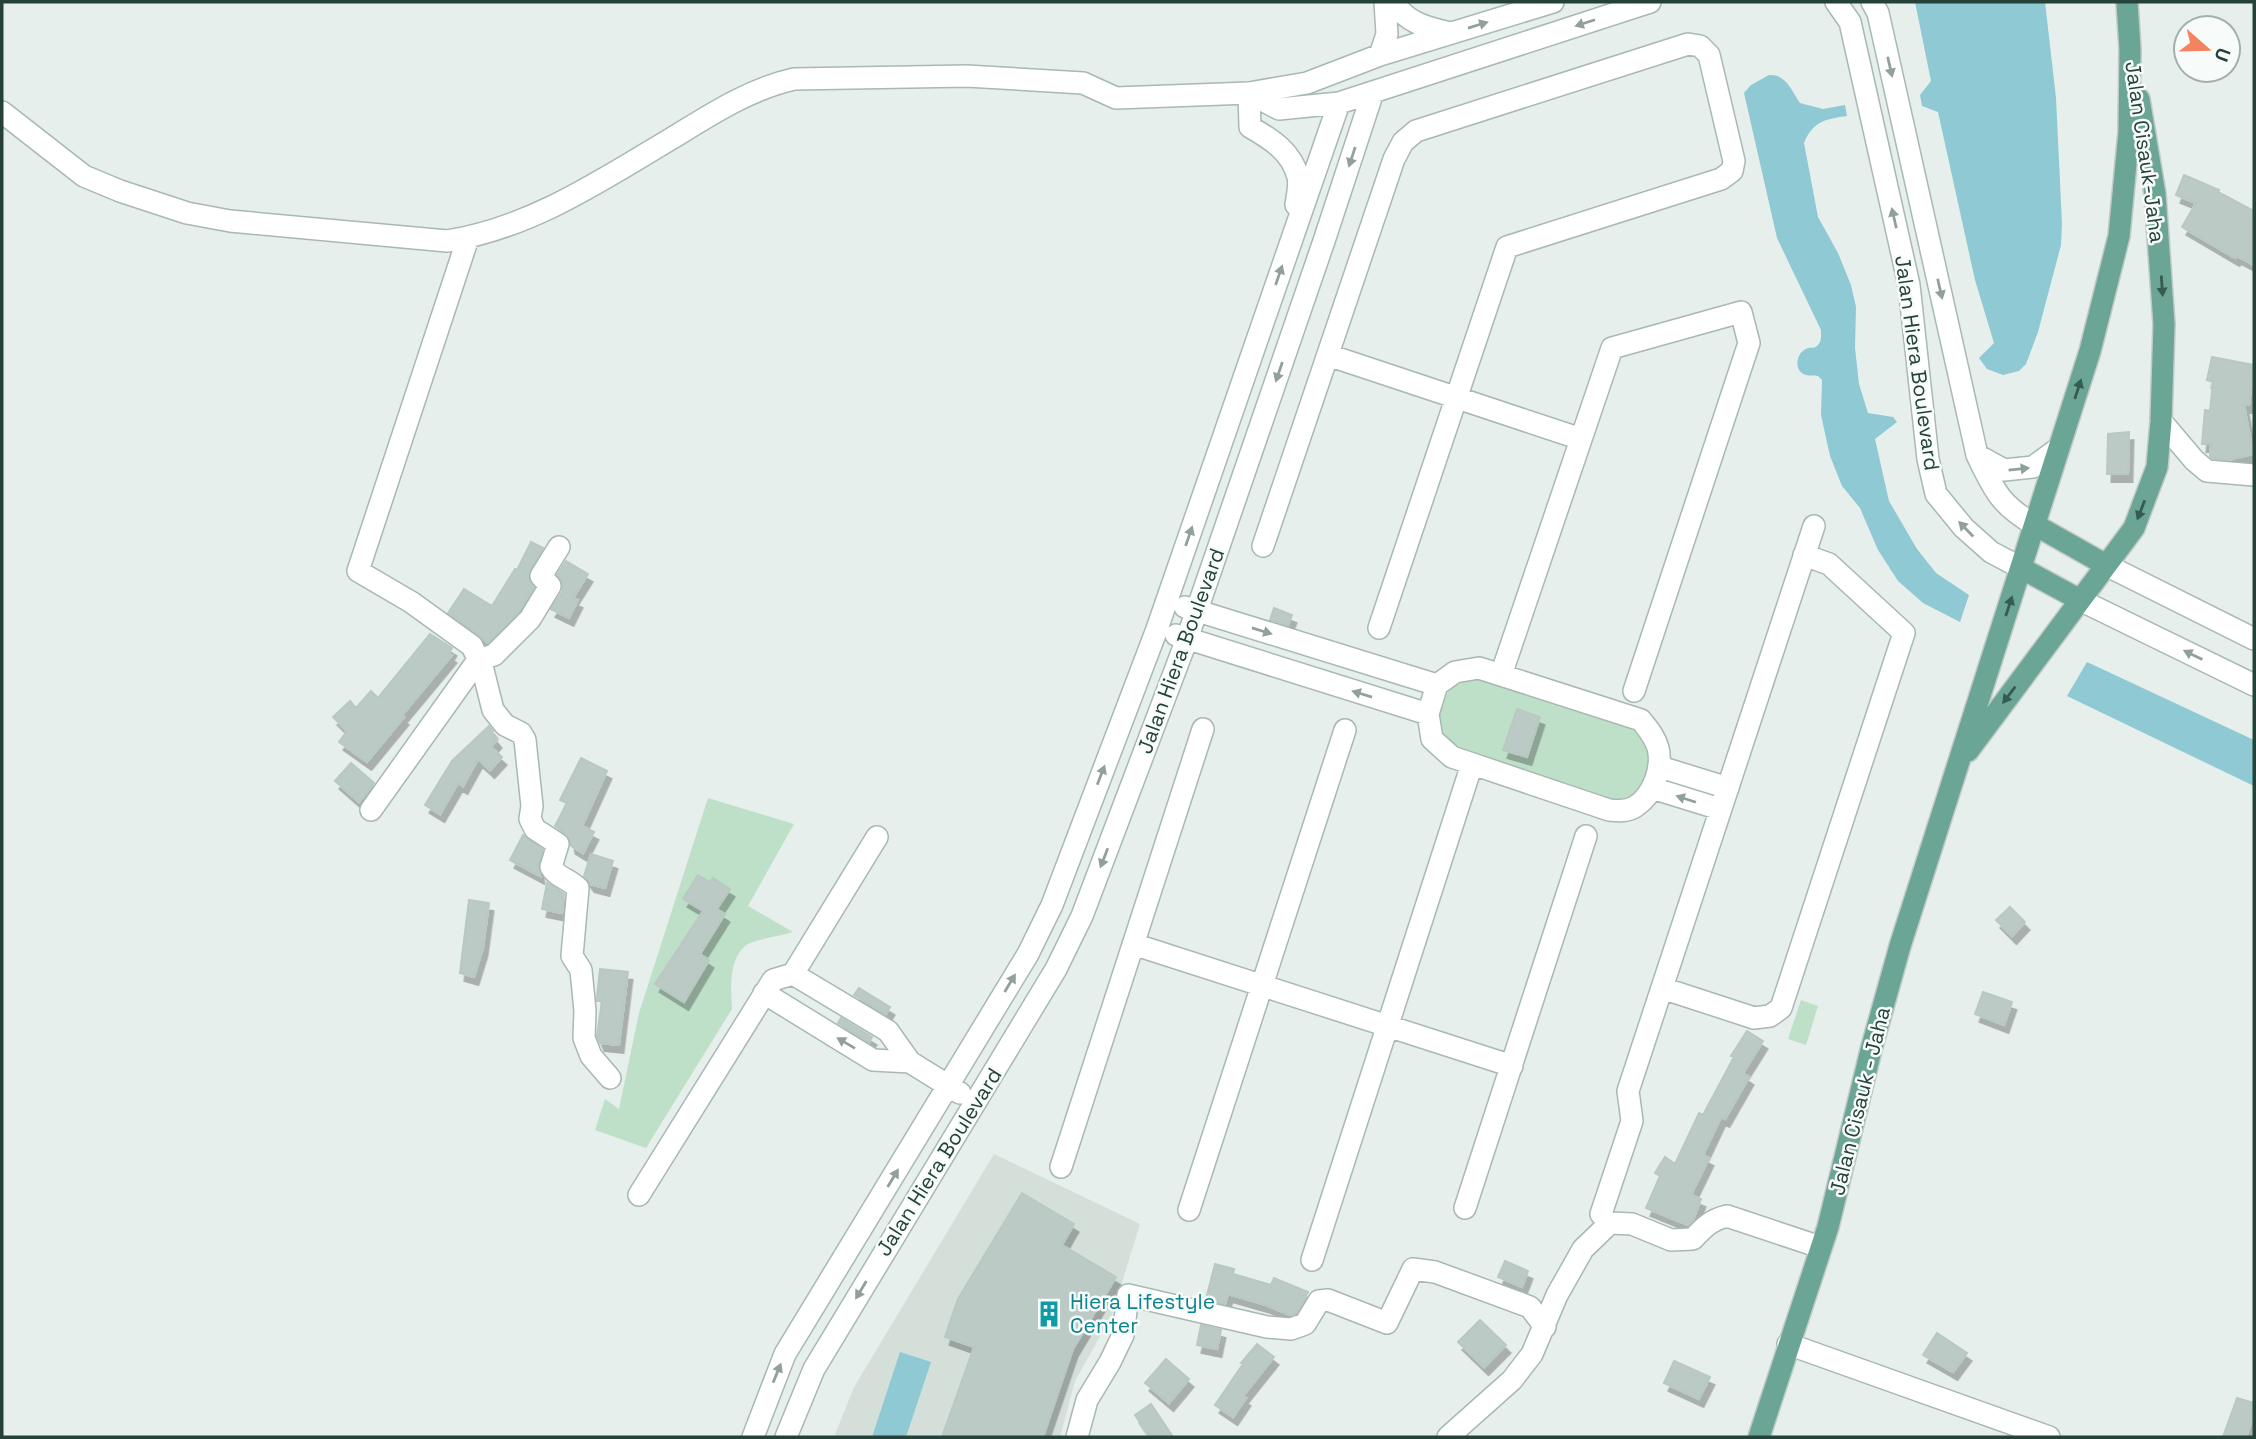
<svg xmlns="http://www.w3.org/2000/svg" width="2256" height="1439" font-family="'Space Grotesk',sans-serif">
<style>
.built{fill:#d4dfda}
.green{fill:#bfe0c8}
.water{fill:#8ec9d4}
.building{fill:#bbcac4;stroke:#b8c9c2;stroke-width:2;filter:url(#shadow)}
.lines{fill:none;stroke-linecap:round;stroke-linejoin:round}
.minor-casing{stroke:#a8b8b2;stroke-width:24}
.major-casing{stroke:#c2cac8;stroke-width:24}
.minor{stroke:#fff;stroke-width:21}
.major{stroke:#6aa596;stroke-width:21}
.oneway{fill:#92a09c}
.oneway2{fill:#365b51}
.labels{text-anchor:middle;stroke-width:5;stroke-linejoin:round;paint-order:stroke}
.street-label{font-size:21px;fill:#24423a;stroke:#f7fbf9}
.culture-label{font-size:21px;fill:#0d838f;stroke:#f7fbf9;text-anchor:start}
</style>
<defs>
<filter id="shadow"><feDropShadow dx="4.5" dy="8" stdDeviation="0" flood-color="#0004"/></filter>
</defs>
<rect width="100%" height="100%" fill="#e6efeb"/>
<path class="built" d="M994 1154 1140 1224 1112 1315 1075 1381 1060 1437H834L854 1387Z"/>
<path class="green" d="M1479 677 1632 728C1635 730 1639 732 1641 735 1655 750 1646 793 1627 801 1622 803 1614 802 1609 802L1466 753 1443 739C1434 709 1445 680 1479 677Z
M708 798 794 824 748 906 793 932C781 936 758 939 748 944 728 957 731 989 732 1009L646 1148 595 1130 605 1099 619 1109 639 1013Z
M1801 1000 1818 1006 1806 1045 1788 1039Z"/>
<path class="water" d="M1915 2H2045L2056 98 2062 224 2061 245 2038 332 2026 364 2019 371 2003 375 1987 369 1979 358 1994 343 1975 280 1938 112 1922 106 1920 95 1931 81Z
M1769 75C1786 74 1791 90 1800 103L1823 109 1845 105 1847 116C1826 119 1813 121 1804 143L1818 217 1838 253 1851 285 1856 307 1855 348 1859 384 1868 413 1893 417 1897 422 1875 439 1889 501 1917 549 1936 573 1969 595 1960 622 1923 603 1898 581 1878 550 1860 508 1842 486 1830 456 1821 415 1822 380 1818 376C1814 375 1810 376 1806 375 1794 372 1795 354 1806 349 1812 346 1812 350 1817 346 1822 342 1821 336 1821 330L1777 238 1744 93 1751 85Z
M2087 662 2254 740V786L2067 696Z
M900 1352 931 1362 906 1437H872Z"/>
<path class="building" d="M2184 175 2219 190 2218 192 2254 211V265L2237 256 2235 258 2182 227 2196 203 2176 195Z
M2212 357 2254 365 2249 405H2244L2253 454 2228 460 2212 458 2210 456 2211 444H2202L2205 410 2210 411 2213 382 2207 380Z
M2129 432 2128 474H2107L2108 434Z
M531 542 543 548 528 576 534 588 517 613 488 643 448 613 464 589 492 606 515 569 517 570Z
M566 561 588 574 573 598 578 600 569 618 551 609 562 592 563 584 557 575Z
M1274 608 1292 615 1288 625 1270 620Z
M430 634 452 648 449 653 452 655 402 715 404 717 367 762 339 742 347 731 333 717 350 701 356 708 371 691 378 698Z
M1517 709 1540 717 1527 757 1503 750Z
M489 726 493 731 492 734 497 740 491 747 502 757 490 770 478 759 463 786 458 783 440 814 425 805 452 761Z
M581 758 607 771 582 826 594 832 583 853 571 846 570 839 566 834 555 826 567 803 560 800Z
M351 763 374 783 359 802 335 781Z
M523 835 543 850 538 864 540 876 510 860Z
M591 854 613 861 605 888 590 884 584 876Z
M698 875 710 882 713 878 730 889 717 909 725 914 700 954 709 960 684 1002 655 984 703 911 683 899Z
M547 883 564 894 562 913 542 909Z
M469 900 489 903 483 948 474 977 460 973Z
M2010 907 2025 922 2012 936 1996 920Z
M600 969 628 972 619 1045 600 1043 597 1036 602 1001H597V997Z
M859 988 890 1007 886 1014 854 995Z
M1983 992 2012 1002 2004 1025 1975 1014Z
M841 1018 872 1037 869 1042 838 1023Z
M1747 1031 1763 1041 1743 1073 1749 1077 1725 1119 1721 1117 1703 1155 1709 1158 1691 1195 1701 1199 1693 1220 1688 1225 1646 1208 1660 1176 1655 1173 1665 1157 1675 1164 1699 1113 1703 1115 1734 1057 1731 1056Z
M1022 1193 1074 1224 1062 1245 1116 1277 1073 1349 1043 1437H942L974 1347 945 1337 958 1299Z
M1505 1261 1528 1271 1522 1287 1498 1277Z
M1215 1264 1234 1269 1233 1274 1271 1285 1274 1278 1308 1292 1296 1313 1290 1315 1266 1305 1228 1294 1225 1304 1206 1299Z
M1480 1320 1506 1345 1484 1367 1458 1342Z
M1201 1325 1221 1330 1217 1349 1197 1345Z
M1937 1333 1967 1353 1953 1372 1923 1355Z
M1257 1344 1274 1357 1243 1396 1246 1398 1233 1417 1215 1405 1243 1364 1241 1363Z
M1166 1359 1189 1379 1169 1403 1145 1383Z
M1674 1361 1710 1377 1699 1399 1664 1383Z
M2237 1398 2254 1403V1414L2246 1437H2223Z
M1151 1404 1173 1437H1150L1135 1415Z"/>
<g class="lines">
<g class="minor-casing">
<path id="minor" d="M1394 2C1406 23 1428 28 1450 33
M1836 2 1850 22 1909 285 1928 459 1936 494 1964 528 1991 552 2021 568
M1872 2 1878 13 1977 455C1994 490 2000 505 2035 525
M1380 55 1387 34 1385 2
M1249 93 1279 109 1339 103 1650 2
M1249 93 1250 127C1271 139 1292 152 1298 177 1300 185 1297 197 1296 205
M2 112 84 176 120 191 187 213 230 221 447 241C531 228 602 180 674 137 713 113 750 89 794 79L967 76 1083 83 1116 98 1249 93 1307 83 1380 55 1553 2
M468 238 358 571 411 602 472 646 483 670 493 710 505 725 521 733 525 740 532 806 530 819 535 829 558 844 551 867C556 877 569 879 578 888L572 956 581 970 585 1011 584 1038 591 1056 610 1078
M1328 355 1581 439
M2161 421 2194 460 2207 471 2254 475
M1977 455 2004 470 2033 467 2059 448
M1263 546 1394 159 1403 142 1416 131 1688 44 1700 46 1709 55 1734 161 1732 171 1721 179 1507 247 1379 628
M2106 565 2254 639
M2080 600 2254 685
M1185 607 1437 685
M1176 635 1428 714
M1479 668 1641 720C1648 729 1655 737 1658 748 1663 768 1653 795 1636 806 1628 812 1618 811 1609 810L1452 757 1432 739 1428 714 1437 685 1455 672Z
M1501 675 1612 348 1741 312 1749 343 1634 691
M1660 767 1728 788
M1652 788 1720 809
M371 810 478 660 494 655 530 619 550 586 541 576 559 547
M1133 944 1512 1066
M793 974 888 1031 910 1062 960 1093
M1662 988 1754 1018 1770 1016 1781 1008 1904 633 1829 564 1804 555
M764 993 873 1060 910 1062
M1061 1167 1203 729
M639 1195 773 980 793 974 877 837
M1465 1208 1586 836
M1189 1210 1345 730
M1601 1214 1632 1121 1628 1091 1814 526
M1312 1260 1472 764
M1788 1344 2049 1437
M753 1437 785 1354 1028 954 1052 905 1157 629 1339 103
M786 1437 814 1369 1056 969 1082 916 1187 639 1324 241 1373 92
M1077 1437 1087 1400 1110 1362 1123 1335 1128 1295 1267 1327 1291 1329 1305 1324 1319 1301 1328 1300 1387 1323 1413 1269 1435 1272 1530 1307 1545 1327
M1448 1437 1512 1380 1532 1354 1557 1295 1583 1249 1610 1223 1632 1224 1671 1240 1693 1239C1704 1227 1711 1220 1727 1216L1820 1247"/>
</g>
<g class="major-casing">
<path id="major" d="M2035 525 2106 565
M2021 568 2080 600
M1968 751 2134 528 2157 467 2161 421 2164 324 2155 194 2139 99
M1759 1437 1828 1227 1871 1050 1900 946 2090 351 2119 236 2129 132 2130 49 2127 2"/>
</g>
<use href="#minor" class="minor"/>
<use href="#major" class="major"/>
</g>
<defs><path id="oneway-solid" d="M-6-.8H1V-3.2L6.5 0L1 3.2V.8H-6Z" transform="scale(1.75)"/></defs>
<g class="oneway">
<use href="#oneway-solid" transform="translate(1585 23) rotate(162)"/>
<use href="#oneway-solid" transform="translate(1478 25) rotate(-17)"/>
<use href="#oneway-solid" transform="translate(1890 67) rotate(77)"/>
<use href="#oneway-solid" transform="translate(1352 157) rotate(108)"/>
<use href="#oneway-solid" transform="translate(1894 218) rotate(-103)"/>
<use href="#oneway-solid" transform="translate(1279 275) rotate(-71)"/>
<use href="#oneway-solid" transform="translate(1940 289) rotate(77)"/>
<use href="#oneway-solid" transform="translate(1279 372) rotate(109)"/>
<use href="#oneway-solid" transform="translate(2019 469) rotate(-6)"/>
<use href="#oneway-solid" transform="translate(1966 529) rotate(-134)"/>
<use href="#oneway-solid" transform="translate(1189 536) rotate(-71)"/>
<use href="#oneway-solid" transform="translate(1262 631) rotate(17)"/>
<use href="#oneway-solid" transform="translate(2193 655) rotate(-154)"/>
<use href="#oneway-solid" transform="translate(1362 694) rotate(-163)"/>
<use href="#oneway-solid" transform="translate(1101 775) rotate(-69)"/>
<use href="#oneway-solid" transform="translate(1686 799) rotate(-162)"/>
<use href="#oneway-solid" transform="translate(1104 858) rotate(111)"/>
<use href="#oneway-solid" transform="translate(1010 983) rotate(-59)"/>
<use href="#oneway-solid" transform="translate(846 1043) rotate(-149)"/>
<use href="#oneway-solid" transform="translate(893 1178) rotate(-59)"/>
<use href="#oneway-solid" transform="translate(861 1290) rotate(121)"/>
<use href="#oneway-solid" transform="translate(777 1373) rotate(-68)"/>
</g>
<g class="oneway2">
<use href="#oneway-solid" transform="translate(2162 286) rotate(86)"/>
<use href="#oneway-solid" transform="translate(2078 389) rotate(-72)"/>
<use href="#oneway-solid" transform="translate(2141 510) rotate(111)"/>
<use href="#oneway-solid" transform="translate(2009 606) rotate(-72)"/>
<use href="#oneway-solid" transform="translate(2009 695) rotate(127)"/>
</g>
<defs>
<g id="building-bare" transform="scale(2.1)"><path d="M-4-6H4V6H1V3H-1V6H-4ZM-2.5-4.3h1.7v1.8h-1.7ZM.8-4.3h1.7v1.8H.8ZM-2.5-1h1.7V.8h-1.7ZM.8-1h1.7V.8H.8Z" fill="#0f9aa8" stroke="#f7fbf9" stroke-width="2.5" paint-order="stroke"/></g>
</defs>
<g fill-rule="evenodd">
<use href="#building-bare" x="1049" y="1314"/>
</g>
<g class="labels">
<g class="street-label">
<text transform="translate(2145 152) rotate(82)" y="7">Jalan Cisauk-Jaha</text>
<text transform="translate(1917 363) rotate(82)" y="7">Jalan Hiera Boulevard</text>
<text transform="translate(1181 651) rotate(-70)" y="7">Jalan Hiera Boulevard</text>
<text transform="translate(1860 1101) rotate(-76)" y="7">Jalan Cisauk - Jaha</text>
<text transform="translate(939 1162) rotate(-58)" y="7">Jalan Hiera Boulevard</text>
</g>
<g class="culture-label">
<text x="1070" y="1309">Hiera Lifestyle<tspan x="1070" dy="24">Center</tspan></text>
</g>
</g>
<rect width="2256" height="1439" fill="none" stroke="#24423a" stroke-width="7"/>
<g transform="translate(2207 49) rotate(110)"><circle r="33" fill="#f7fbf9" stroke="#a3b1ad" stroke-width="2"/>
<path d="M0-5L12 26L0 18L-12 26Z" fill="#f4845f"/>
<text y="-10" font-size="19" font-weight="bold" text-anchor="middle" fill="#24423a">U</text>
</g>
</svg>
